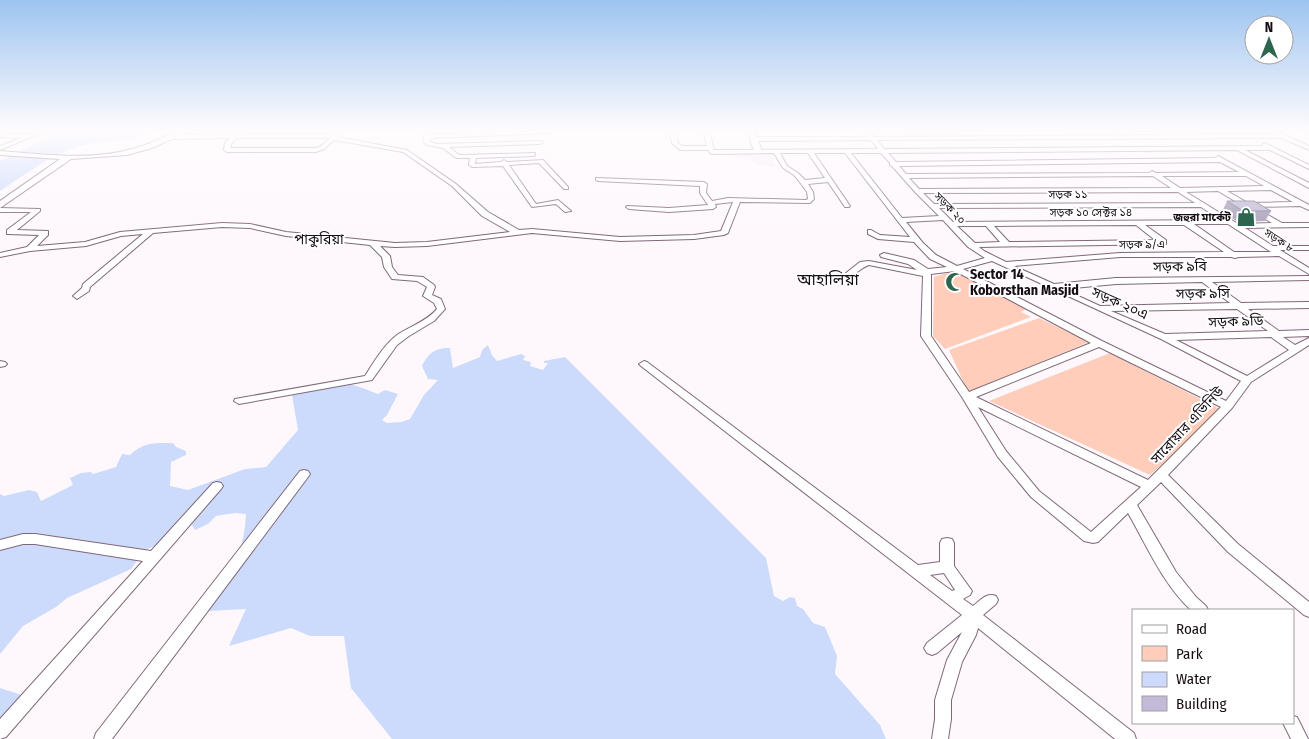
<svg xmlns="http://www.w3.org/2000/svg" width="1309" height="739" font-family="'Fira Sans Condensed','Noto Sans Bengali',sans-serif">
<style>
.built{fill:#f7eaf3}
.green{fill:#ffcdba}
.water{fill:#ccdbfb}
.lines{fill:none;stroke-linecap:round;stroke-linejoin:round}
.street-casing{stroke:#80687a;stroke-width:2}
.secondary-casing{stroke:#80687a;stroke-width:2}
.street{fill:#fff;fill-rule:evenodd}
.secondary{fill:#fff;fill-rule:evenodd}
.wall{fill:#a8a0b9}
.building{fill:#c3bad7;stroke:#888296}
.labels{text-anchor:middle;stroke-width:4;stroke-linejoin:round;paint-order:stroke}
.far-street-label{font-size:11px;fill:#160d14;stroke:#fff}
.far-poi-label{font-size:11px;font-weight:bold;fill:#160d14;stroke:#fff;text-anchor:end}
.far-quarter-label{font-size:14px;fill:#160d14;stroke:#fff}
.street-label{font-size:14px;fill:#160d14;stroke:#fff}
.poi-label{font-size:14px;font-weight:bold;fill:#160d14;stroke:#fff;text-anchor:start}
.quarter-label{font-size:16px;fill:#160d14;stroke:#fff}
</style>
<rect width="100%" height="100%" fill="#fef8fc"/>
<path class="built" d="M728 153H769L777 167 758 165 756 162 752 163 749 158 737 157Z"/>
<path class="green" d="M954 271 1026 309 1021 312 1031 317 945 349 933 336 934 277Z
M1039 318 1089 342 968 392 949 350Z
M1110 353 1224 411 1150 475 989 401Z"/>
<path class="water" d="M60 131H155C130 143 105 139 80 146 50 155 26 174 0 191V161Z
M488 345 492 355 497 361 521 354 525 356 523 360 531 362 530 366 543 370 548 363H544V361L565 357 766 558 774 596 783 601 790 597 795 598 797 606 803 609 813 623 825 627 837 656 835 674 880 725 886 739H392L351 688 344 636H310L291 628 229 646 246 609 209 611C229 577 244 555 246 514L235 513 216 516 208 524 195 530 192 525 181 530H170L157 545 145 550 131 569 67 598 56 607 23 626 0 654V494L4 496 29 490 37 492 41 501 73 485 70 478 81 473 91 472 93 474 116 467 122 454 130 455C143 442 155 443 173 443L176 447 186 451V455L171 462 170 486 188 490 245 469 266 467 298 430 292 395C331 376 340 379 378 394L385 390 398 394 387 415 382 420 387 423 401 422 410 419 424 395 438 380 428 379 422 366C428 353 436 347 450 348L453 368 480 357 482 350Z
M0 688 25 696 0 724Z"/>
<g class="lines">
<g class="street-casing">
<path id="street" d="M38 131H45L0 150V146L21 138 0 137V133L28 135Z
M337 131H343L337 137 407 150 456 184 488 212 519 230 532 229 620 237 694 235 721 231 733 202 715 204 716 207 713 209 669 212 629 209 626 207 627 206 669 208 708 205 700 193V186L598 181 596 180V178L704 182 707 184 706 193 712 201 728 198 806 200 808 199 807 192 802 185 794 175 783 168 774 153 711 154 708 150H680L672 143 670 131H676L678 143 682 146H707L703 131H709L714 150 878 149 871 140 753 141 750 139 753 137H868L863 131H869L874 137 1275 134 1278 132 1309 146V150L1282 138 877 140 884 149 1263 146 1262 145 1265 143 1309 165V169L1270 150H1245L1309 183V188L1237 150 888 153 896 162 1215 158 1218 156 1309 205V210L1300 206 1254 207 1282 223H1309V227L1245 228 1273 246H1309V250H1280L1309 268V274L1279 256 1239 257 1235 258 1231 257H1120L1014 266 1054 284 1116 278 1309 276V280L1212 282 1241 303 1309 302V308L1248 309 1279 331 1309 330V336L1283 337 1295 345 1309 338V345L1251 382 1232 408 1168 475 1238 544 1309 602V617L1304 615 1228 552 1161 482 1137 505 1176 572 1196 597 1206 606 1208 610H1191C1163 584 1147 546 1128 513L1098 542 1093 543 1084 541 1031 497 998 457 962 397 921 336 923 276 869 265C862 267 857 274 850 275L846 273 860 262 869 261 917 270 908 264 881 257 880 255 884 253 914 260 928 269 947 267 930 259 914 242 878 239 868 234V230H871L880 235 910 237 845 153H814L850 206 849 207H845L828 182 808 184 813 192 814 199 810 203 740 202 728 233 724 235 694 239 620 241 532 233 427 246 395 247 380 246 390 256 392 267 398 275 423 277 434 285 435 287 432 295 441 299 445 309 434 321 409 336 397 345 372 380 239 404 234 401 235 399 365 376C374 362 383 346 397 335 410 326 426 322 437 309L434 303 423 296 427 287 417 281 392 279 384 267 382 257 370 245 286 236 250 228 222 227 153 233 90 287 89 291 77 299 73 296 82 288 83 284 143 234 121 236 86 246 30 251 0 257V253L27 247 39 235 7 234V230L31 212H0V208L40 209V211L17 230 48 231V235L37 246 85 242 120 232 222 223 250 224 286 232 395 243 427 242 510 232 482 216 452 186 403 152 334 140 324 149 316 152H227L224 150 225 143 230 138 170 139 167 137 170 135 333 134ZM237 138H330L320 147 315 148H230L231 144ZM780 153H808L825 178 805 180 798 173 787 166ZM851 153H881L890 163V165L892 166 915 192 939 216 902 218ZM1220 162 1239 172 1156 173 1152 171 1149 173 906 174 899 166ZM1153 176 1171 188 919 189 909 178ZM1162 176H1246L1264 186 1180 188ZM1271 190 1293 202 1248 203 1227 191ZM1218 191 1272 223 1238 224 1186 192ZM1178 192 1195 203 934 204 923 193ZM1201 207 1221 220 953 222 939 208ZM943 220 968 247 985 258 957 266 936 255 923 243 906 222ZM1194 224H1228L1271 252H1234ZM1136 225 1155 240 1009 242 994 226ZM1145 225H1184L1224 252 1120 253 1006 262 984 251 979 247 1166 244V240ZM957 226H986L1000 242 975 243ZM992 261 1161 339 1241 381 1226 401 1102 341 963 269ZM955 271 1091 343 969 392 931 336V274ZM1202 282 1230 303 1100 306 1063 289 1116 284ZM1237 309 1268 331 1165 334 1111 311ZM1271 337 1289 350 1247 376 1176 340ZM1099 347 1221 407 1148 480 976 397ZM978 407 1141 487 1091 532 1039 491 1006 451Z
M425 131H431L430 134 553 131 550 133 430 138 429 141 436 144 542 141 543 142 540 144 449 147 459 155 535 153V155L533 156 476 158 475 164 501 162 504 160 507 162 543 160 568 187V189H564L539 163 509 165 536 204 558 200 571 211 565 212 556 204 532 207 503 166 472 167 469 165 470 158H456L443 148 427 145 423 141Z
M1304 131H1309V134Z
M0 361 5 362 7 364 5 366 0 367Z
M644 361 647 362 918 565 940 562V543L942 539 947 538 952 539 954 543V566L972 591 970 595 963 599 973 606C980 601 986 592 996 596L998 600 996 604 983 615 1134 733 1136 739H1115L978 628 976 635 962 662 951 700V719L948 739H932L935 719V700L947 660 962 632 937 653 932 655 927 653 924 648 927 643 962 615 641 366 639 364ZM944 573 955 590 952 591 930 575Z
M304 470 308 471 310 474 308 477 112 739H94L96 733 300 471Z
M217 482 221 483 223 486 221 489 6 737 0 739V719L143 561 35 544H23L0 550V540L23 534H35L151 551 213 483Z
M1293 716 1297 717 1308 739H1291L1283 723H1293Z"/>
</g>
<g class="secondary-casing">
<path id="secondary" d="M179 131H189L152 148 127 155 71 159 0 208V201L60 159 0 155V151C42 154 90 161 132 149 148 145 163 137 179 131Z
M747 131H755L762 151 761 153 754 151Z"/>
</g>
<use href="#street" class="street"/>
<use href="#secondary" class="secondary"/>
</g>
<path class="wall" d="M1227 201 1271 211 1265 221 1238 222 1222 212Z"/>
<path class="building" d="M1227 201H1254L1271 211H1243Z"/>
<linearGradient id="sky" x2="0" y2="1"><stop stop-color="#9dc4f0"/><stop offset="0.56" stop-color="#fffcfe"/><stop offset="1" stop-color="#fffcfe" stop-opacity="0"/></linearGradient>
<rect width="1309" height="234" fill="url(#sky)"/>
<defs>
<g id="shop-bare" transform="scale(1.5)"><path d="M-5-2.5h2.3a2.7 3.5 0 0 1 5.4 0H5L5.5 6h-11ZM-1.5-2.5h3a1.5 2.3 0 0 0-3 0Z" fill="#2d664e" stroke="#fff" stroke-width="2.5" paint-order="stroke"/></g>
<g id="mosque-bare" transform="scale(1.5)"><path d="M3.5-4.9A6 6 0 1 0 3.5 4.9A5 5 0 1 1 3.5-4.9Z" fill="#2d664e" stroke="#fff" stroke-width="2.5" paint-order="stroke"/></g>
</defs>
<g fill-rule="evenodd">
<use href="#shop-bare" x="1246" y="217"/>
<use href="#mosque-bare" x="955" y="282"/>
</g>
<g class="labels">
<g class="far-street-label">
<text x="1068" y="198">সড়ক ১১</text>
<text transform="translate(950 208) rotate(46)" y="4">সড়ক ২০</text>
<text x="1091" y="216">সড়ক ১০ সেক্টর ১৪</text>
<text transform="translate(1279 240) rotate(33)" y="4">সড়ক ৮</text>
<text x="1142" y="248">সড়ক ৯/এ</text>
</g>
<g class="far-poi-label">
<text x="1231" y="221">জহুরা মার্কেট</text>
</g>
<g class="far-quarter-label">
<text x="319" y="244">পাকুরিয়া</text>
</g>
<g class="street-label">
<text transform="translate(1180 266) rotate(-1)" y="5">সড়ক ৯বি</text>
<text transform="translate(1203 293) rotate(-1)" y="5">সড়ক ৯সি</text>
<text transform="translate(1120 303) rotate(24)" y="5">সড়ক ২০এ</text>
<text transform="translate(1236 321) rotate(-2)" y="5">সড়ক ৯ডি</text>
<text transform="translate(1187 425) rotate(-47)" y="5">সারোয়ার এভিনিউ</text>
</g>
<g class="poi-label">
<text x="970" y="279">Sector 14<tspan x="970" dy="16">Koborsthan Masjid</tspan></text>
</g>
<g class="quarter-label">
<text x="828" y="285">আহালিয়া</text>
</g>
</g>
<rect x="1132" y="609" width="162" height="115" fill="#ffffff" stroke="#a29ea1"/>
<rect x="1142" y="625" width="25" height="8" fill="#ffffff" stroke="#a29ea1"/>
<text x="1176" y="634" font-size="15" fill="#160d14">Road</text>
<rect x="1142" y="646" width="25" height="15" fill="#ffcdba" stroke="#a29ea1"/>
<text x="1176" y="659" font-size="15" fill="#160d14">Park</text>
<rect x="1142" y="672" width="25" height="15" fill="#ccdbfb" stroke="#a29ea1"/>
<text x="1176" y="684" font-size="15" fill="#160d14">Water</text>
<rect x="1142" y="696" width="25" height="15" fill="#c3bad7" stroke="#a29ea1"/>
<text x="1176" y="709" font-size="15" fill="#160d14">Building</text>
<g transform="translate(1269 40)"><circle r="24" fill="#ffffff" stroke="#a29ea1"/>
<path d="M0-4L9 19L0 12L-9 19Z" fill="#2d664e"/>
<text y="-8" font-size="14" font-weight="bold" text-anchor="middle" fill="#160d14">N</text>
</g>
</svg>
